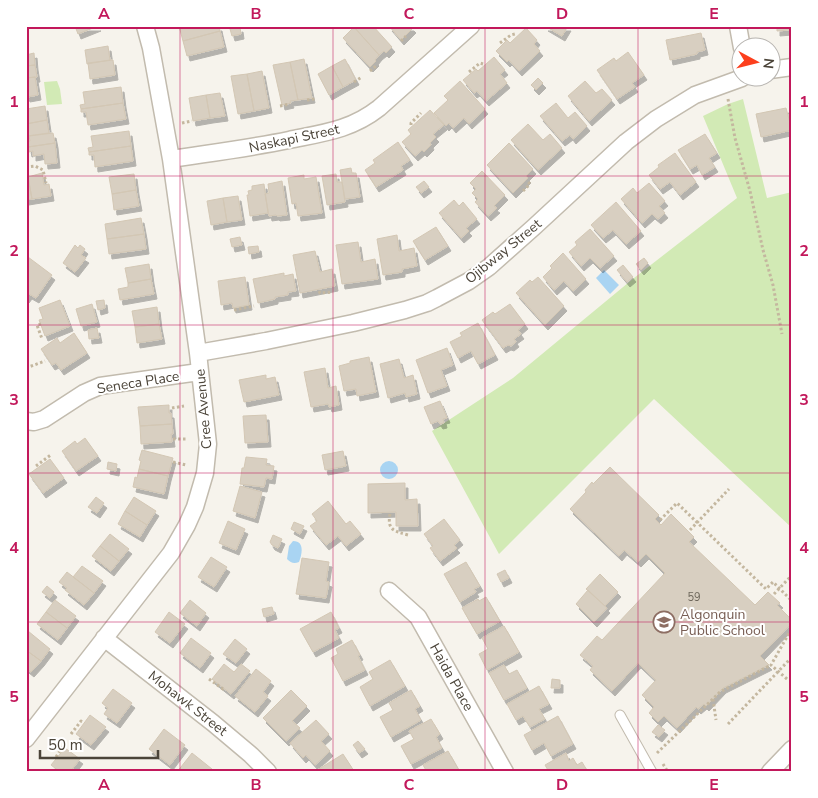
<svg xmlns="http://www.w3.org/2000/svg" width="818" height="798" font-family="'Nunito Sans',sans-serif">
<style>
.green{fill:#d2eab5}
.water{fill:#a9d4f2}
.building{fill:#d8cfc1;stroke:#d3c7b4;filter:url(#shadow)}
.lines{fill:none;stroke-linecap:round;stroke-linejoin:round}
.lane-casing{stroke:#c2bbae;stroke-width:11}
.street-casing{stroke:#c2bbae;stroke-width:19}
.path{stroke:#c4b79f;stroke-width:3;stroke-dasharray:2.5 2.5;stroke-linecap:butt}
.lane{stroke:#fff;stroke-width:9}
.street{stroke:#fff;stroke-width:16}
.grid{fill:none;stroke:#c2185b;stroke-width:1;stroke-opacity:0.55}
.labels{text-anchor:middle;stroke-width:4;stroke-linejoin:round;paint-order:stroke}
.number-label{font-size:11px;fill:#6e675b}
.street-label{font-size:14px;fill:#4b4439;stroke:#fff}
.education-label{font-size:14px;fill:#785e54;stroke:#fff;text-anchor:start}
.neatline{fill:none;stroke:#c2185b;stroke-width:2}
.grid-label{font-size:16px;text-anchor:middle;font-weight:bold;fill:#c2185b}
</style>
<defs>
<filter id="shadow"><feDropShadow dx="3" dy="5" stdDeviation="0" flood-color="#0004"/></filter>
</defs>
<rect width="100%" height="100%" fill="#f6f3ec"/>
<path class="green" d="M57 81 60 89 62 104 47 105 44 82Z
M743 99 767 198 792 192V528L654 399 499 554 432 431 513 378 634 278 737 198 703 116 728 104Z"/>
<path class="water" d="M604 270 619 285 610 294 596 278Z
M380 470a9 9 0 1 1 18 0a9 9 0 1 1-18 0Z
M293 541C305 541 302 554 299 562 294 564 291 563 287 559L289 546Z"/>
<path class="building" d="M75 26H98L78 34Z
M179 26H219L220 31 183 41Z
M355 26H373L392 47 386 53 384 51 379 55 354 27Z
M389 26H411L413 28 401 40Z
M545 26H568L562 36Z
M777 26H792V31H789V30L777 31Z
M240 27 241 34 232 36 230 29Z
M354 27 379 55 375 60 376 61 370 67 343 38Z
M526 28 537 40 534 44 540 51 519 71 509 60 507 62 496 51 507 40 510 43Z
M220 31 224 47 187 56 183 41Z
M701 33 705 50 697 52V54L670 60 666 40Z
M108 46 110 60 87 64 85 50Z
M628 52 644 75 632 83 635 87 617 99 597 70 614 58 616 61Z
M34 53 35 65 26 66V55Z
M494 57 505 70 500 74 507 83 486 101 477 91 474 93 463 80 476 69 478 71Z
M304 59 312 98 298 100 290 62Z
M345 59 356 80 343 87 332 66Z
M113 60 115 75 90 79 88 63Z
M290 62 298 100 290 101 291 103 282 105 273 65Z
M35 65 37 77 26 78V66Z
M332 66 343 87 329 95 318 74Z
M262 71 269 108 254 111 247 74Z
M247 74 254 111 238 114 231 76Z
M35 77 38 95 27 97 26 94V78Z
M538 78 543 83 536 90 531 85Z
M460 81 485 109 469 124 464 118 453 128 449 123 446 126 434 113 448 100 444 96Z
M585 81 596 93 602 89 612 100 589 121 568 96Z
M121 87 123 103 81 109 80 105 85 104 83 92Z
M220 93 225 116 210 118 206 95Z
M206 95 210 118 193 121 189 98Z
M123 103 126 119 88 125 86 112H81V109Z
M556 103 568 118 575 112 587 126 573 139 570 135 562 141 540 116Z
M45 106 47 120 26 124V109Z
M786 108 792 130 761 137 756 114Z
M430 110 444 125 433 134 436 137 430 143 431 145 424 152 422 150 415 156 402 142 411 134 408 130Z
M47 120 49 133 27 136 26 124Z
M528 124 543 140 550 134 562 148 538 170 511 140Z
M129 131 131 146 89 152 88 148 93 147 91 136Z
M53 133 55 143 28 147 27 141H30L29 136Z
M705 134 717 153 709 158 715 167 702 175 697 165 690 169 678 150Z
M398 142 410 160 401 166 403 170 376 187 365 170 375 163 373 160Z
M55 143 57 163 45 164 44 154 33 156V151L29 152 28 147Z
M509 143 533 169 526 176 528 178 513 193 487 165Z
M131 146 133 161 95 167 94 155H89V152Z
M675 153 696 182 680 195 670 182 660 189 649 175 659 167 658 165Z
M351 168 352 173H356L360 197 345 199 340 170Z
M482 171 505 195 494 206 497 208 488 216 475 202 478 199 472 193 476 189 470 183Z
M42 173 44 185 49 184 51 196 32 199 28 177Z
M134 174 136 190 112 194 109 177Z
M336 174 337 182H342L345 202 327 205 322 176Z
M304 175V179L316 177 322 213 298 216 296 203 292 204 288 178Z
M26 177H28L32 199 26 200Z
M282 181 287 215 277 216 276 215 269 216 265 194 269 193 268 184Z
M424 181 429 187 421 193 416 187Z
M649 183 665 201 659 206 665 213 658 219 652 214 642 223 621 199 633 188 637 193Z
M264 184 268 213 250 216 247 195H249L248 191 252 190V186Z
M136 190 139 206 114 210 112 194Z
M238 196 242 220 227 222 223 198Z
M223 198 227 222 211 225 207 201Z
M454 200 459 206 463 202 477 219 466 228 469 231 461 238 439 213Z
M616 202 641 231 626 244 613 230 603 238 591 225Z
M141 218 144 234 107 239 105 224Z
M436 227 448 246 425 260 413 241Z
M590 229 614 256 600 268 590 258 581 266 569 252 577 245 575 242Z
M144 234 146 249 109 254 107 239Z
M397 235 399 251 414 248 417 266 402 269V272L383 275 377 239Z
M240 237 242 245 232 247 230 239Z
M358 242 361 262 375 259 378 279 342 284 336 245Z
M75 245 78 248 80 245 85 249 81 255 86 258 75 272 63 263Z
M258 246 259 252 249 254 248 247Z
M315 251 320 272 332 269 335 286 300 293 293 255Z
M563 253 586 279 573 291 564 281 554 290 543 277 552 268 550 266Z
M28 257 52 275 36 298 29 294 26 298V260Z
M644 258 648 263 641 270 636 264Z
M149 264 151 279 128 283 125 268Z
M623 265 633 277 627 282 617 270Z
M284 273V276L293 274 296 291 288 292V295L275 297V299L258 303 253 279Z
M245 277 249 305 233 308 232 303 221 305 218 281Z
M538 277 564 306 545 325 516 293 530 280 532 282Z
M151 279 154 294 120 300 118 289 128 287V283Z
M60 300 70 326 45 336 39 320 43 319 39 308Z
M104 300 105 308 98 310 96 301Z
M92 304 97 322 81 326 76 309Z
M510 304 525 324 518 330 521 334 514 339 516 342 511 346 508 345 503 348 482 320 493 312 495 314Z
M157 307 159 324 135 327 132 311Z
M478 323 495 355 478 364 471 351 458 358 450 342 462 336 460 333Z
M159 324 162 339 137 343 135 327Z
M97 328 99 338 89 339 88 330Z
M74 333 87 353 61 370 56 363 52 365 41 349 57 338 60 343Z
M447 348 453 365 441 370 447 386 428 393 416 360Z
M369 357 376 392 357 396 356 389 344 391 339 366 350 363V361Z
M399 359 404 378 413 375 417 394 406 397 405 393 388 398 380 364Z
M325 368 328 388 336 386 339 405 329 407 328 404 311 407 304 372Z
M266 375V379L275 377 279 395 244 402 239 380Z
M440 401 447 418 443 419 444 423 440 424 438 421 431 424 424 407Z
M169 405V413H171L172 424 140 426 138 407Z
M266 415 268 442 245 443 243 416Z
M172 424 173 434H171L172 442 141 444 140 426Z
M85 438 98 456 76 471 62 451 75 441 77 444Z
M142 450 173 458 168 476 139 469 141 461 139 460Z
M343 451 346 466 325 470 322 455Z
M246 457 267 459 266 465 274 466 272 479 266 478 264 487 240 484 242 468H244Z
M50 459 64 478 43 493 29 474Z
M108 462 117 464 116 471 107 469Z
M610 467 659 515 655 519 661 525 671 514 694 537 689 542 755 605 768 592 780 603 777 605 792 620V623L760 656 769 665 723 688 706 706 704 704 698 709 696 707 677 728 664 716 658 722 649 713 654 707 642 695 656 680 638 663 612 691 590 670 593 666 580 655 597 636 602 640 665 573 646 554 638 562 624 550 619 556 570 509 586 492 585 490 592 482 593 484Z
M139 469 168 476 164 494 133 487 135 477 137 478Z
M405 483V500L417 499 418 526H396V512L368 513V484Z
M240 486 262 492 255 518 233 511Z
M96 497 104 503 97 513 88 507Z
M134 497 156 511 147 525 125 511Z
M328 501 346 524 350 521 361 534 346 546 338 536 326 545 310 526 317 521 312 514Z
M125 511 147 525 140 537 118 524Z
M444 519 460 540 454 545 457 548 440 561 430 548 433 546 424 534Z
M228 521 245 529 236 550 219 543Z
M294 522 304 526 300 534 291 529Z
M110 534 129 549 119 561 100 546Z
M273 535 282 539 278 548 272 545 270 542Z
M100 546 119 561 111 571 92 556Z
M211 557 227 567 214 587 198 577Z
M302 558 329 562 326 581 329 582 326 598 296 594Z
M466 562 480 586 474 589 476 592 460 602 444 574Z
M82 566 103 581 94 593 73 577Z
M505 570 509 578 501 582 497 574Z
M67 572 94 593 84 605 65 590 67 588 59 582Z
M600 574 618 592 605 606 586 589Z
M47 586 54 592 50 598 42 592Z
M588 590 607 608 594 622 576 604Z
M486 597 500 621 477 634 462 608 478 599 479 601Z
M55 600 76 616 67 628 46 612Z
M190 600 206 613 197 626 180 613Z
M272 607 274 614 264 617 262 609Z
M46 612 67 628 58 640 37 624Z
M169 612 185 624 170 643 155 632Z
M331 612 339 628 335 630 339 638 313 652 300 629Z
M504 626 519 652 487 670 479 654 488 649 482 638Z
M28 631 50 649 41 661 26 650V633Z
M191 638 211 653 200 668 180 653Z
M235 639 247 649 236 663 223 654Z
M352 640 360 655 358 656 365 670 343 681 331 658 338 654 336 649Z
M26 650 41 661 31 672 26 668Z
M390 660 405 686 370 706 360 687 373 679 369 672Z
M224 664 234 672 241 664 250 671 231 694 212 679Z
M504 665 509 674 517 670 527 688 504 700 489 673Z
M256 669 271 681 263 692 268 696 255 712 235 696Z
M552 679 560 680V688H551Z
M539 686 549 704 539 709 545 719 530 727 523 716 516 720 507 704Z
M113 689 132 703 117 723 104 714 108 708 102 703Z
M291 690 307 706 292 721 300 728 286 741 263 718Z
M411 690 420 706 415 709 421 720 391 737 380 717 393 710 389 703Z
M90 715 106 727 91 745 76 734Z
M558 716 573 744 551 756 544 743 532 750 524 735Z
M431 719 440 734 436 737 442 748 411 764 401 746 414 739 409 731Z
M316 720 329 734 321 741 330 751 315 765 306 755 303 758 290 743Z
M658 725 665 730 659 737 652 732Z
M164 729 185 745 170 765 149 749Z
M358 741 365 749 359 753 353 745Z
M65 748 80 759 70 772H60L51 765Z
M448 751 460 772H427L423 765Z
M192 753 212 769 211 772H177Z
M566 753 569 761 573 758 577 765 582 762 588 772H549L545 765Z
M343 754 354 771 314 772Z"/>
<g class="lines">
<g class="lane-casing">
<path id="lane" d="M620 715 652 772"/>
</g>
<g class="street-casing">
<path id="street" d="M738 26 742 48
M770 70 792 67
M171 159C210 153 250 148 289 140 323 133 351 130 379 108L471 26
M198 353 266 341 353 323 405 310 427 303 437 298 469 281 489 267 534 227 626 142 656 119 695 95 742 78
M26 421 34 422 44 419 84 393 100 386 199 372
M389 591 418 617 505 772
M104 638 213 723 251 755 268 772
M26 739 171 553 187 525 195 507 205 473 208 444 198 353 171 159 151 48 145 26
M770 772 792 749"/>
</g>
<path class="path" d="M401 41 406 36
M500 43 511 35 515 34
M370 71 377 65
M469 72 480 63 483 64
M354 82 362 77
M728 99 735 138 750 191 763 250 773 285 782 334
M26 100 31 99
M307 100 315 99
M280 106 290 104
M182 123 192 121
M411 125V123L421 113
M26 167 35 166 43 170 46 183
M523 191 530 184 528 182
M319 291 320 293 333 292
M234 310 254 306
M41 324 37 325 42 339
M26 368 45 361
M172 408 184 406
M173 439H188
M173 462 186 465
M36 466 52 454
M390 514C387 530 394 531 408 535
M660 520 677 503 766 589 773 582 792 601
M690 530 729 489
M774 594 792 575
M209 679 223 689 225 687
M787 679 771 665 792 628
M713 699 716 720
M728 724 792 657
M71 734 81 721 83 723
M657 753 720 692 771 665
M56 757 65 743
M663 764 668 772"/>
<use href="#lane" class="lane"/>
<use href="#street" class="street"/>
</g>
<path class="grid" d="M180 26V772M333 26V772M485 26V772M638 26V772M26 176H792M26 325H792M26 473H792M26 622H792"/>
<defs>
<g id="school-ring" transform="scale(1.125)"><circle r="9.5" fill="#fff" stroke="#8d6e63" stroke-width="1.5"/><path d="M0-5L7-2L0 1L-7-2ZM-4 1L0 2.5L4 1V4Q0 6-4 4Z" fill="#8d6e63"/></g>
</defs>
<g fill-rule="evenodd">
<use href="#school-ring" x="664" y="622"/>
</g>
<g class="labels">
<g class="number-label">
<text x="694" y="601">59</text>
</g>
<g class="street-label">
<text transform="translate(294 138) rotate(-12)" y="5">Naskapi Street</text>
<text transform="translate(503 251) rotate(-39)" y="5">Ojibway Street</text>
<text transform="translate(138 382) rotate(-9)" y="5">Seneca Place</text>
<text transform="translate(203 409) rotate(-95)" y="5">Cree Avenue</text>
<text transform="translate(452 677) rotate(61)" y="5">Haida Place</text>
<text transform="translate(188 703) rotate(38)" y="5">Mohawk Street</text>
</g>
<g class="education-label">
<text x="680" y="619">Algonquin<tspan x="680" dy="16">Public School</tspan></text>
</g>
</g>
<rect width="818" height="798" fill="none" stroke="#ffffff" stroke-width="55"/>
<g transform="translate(756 62) rotate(97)"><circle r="24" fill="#ffffff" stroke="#b7b4b0"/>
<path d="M0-4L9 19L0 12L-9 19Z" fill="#fc3f1d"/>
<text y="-8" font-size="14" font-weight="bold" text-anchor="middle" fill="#4b4439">N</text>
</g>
<path d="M40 750v8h118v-8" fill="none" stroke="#4b4439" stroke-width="2.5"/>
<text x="48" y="750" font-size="15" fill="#4b4439" stroke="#ffffff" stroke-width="4" paint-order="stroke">50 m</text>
<rect x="28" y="28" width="762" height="742" class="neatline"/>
<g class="grid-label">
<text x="104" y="19">A</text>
<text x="256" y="19">B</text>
<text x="409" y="19">C</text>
<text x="562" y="19">D</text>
<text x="714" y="19">E</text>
<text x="14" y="107">1</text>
<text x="804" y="107">1</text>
<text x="14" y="256">2</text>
<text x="804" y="256">2</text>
<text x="14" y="405">3</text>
<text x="804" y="405">3</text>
<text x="14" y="553">4</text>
<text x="804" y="553">4</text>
<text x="14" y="702">5</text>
<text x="804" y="702">5</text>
<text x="104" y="790">A</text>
<text x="256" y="790">B</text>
<text x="409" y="790">C</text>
<text x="562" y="790">D</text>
<text x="714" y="790">E</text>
</g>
</svg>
